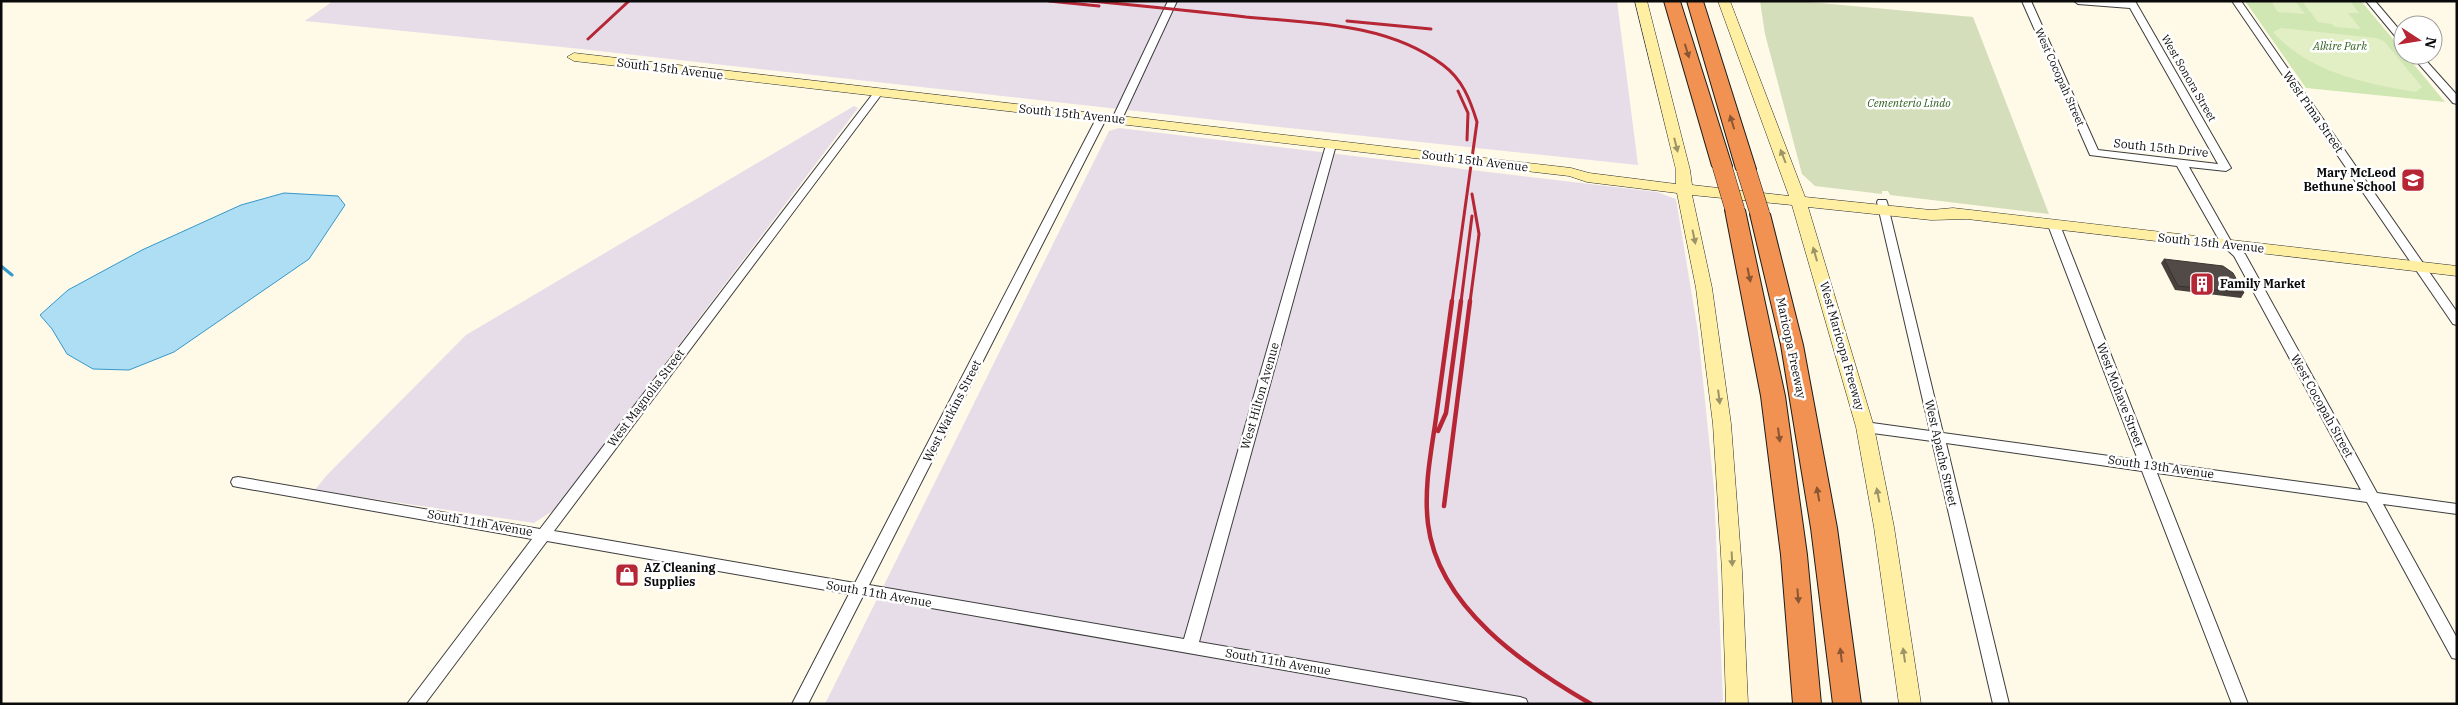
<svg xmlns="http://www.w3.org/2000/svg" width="2458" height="705" font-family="'IBM Plex Serif',serif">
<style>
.industrial{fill:#e7dde9}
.green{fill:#d1e7b3}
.cemetery{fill:#d4debb}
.pitch{fill:#e2eec4}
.water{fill:#addef4;stroke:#3597ca}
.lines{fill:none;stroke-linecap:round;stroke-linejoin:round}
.stream{stroke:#3597ca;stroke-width:3}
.street-casing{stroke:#3d3d3d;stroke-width:2}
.secondary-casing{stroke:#2c2c2c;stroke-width:1}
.highway-casing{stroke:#1b1b1b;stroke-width:2}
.street{fill:#fff;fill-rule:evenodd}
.secondary{fill:#feefa3;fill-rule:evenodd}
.highway{fill:#f29252;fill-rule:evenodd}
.rail-far1{stroke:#b62634;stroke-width:3}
.rail{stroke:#b62634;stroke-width:4.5}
.highway-bridge-casing{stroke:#1b1b1b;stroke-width:20;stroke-linecap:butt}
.highway-bridge{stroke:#f29252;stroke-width:19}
.wall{fill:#47403c}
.building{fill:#524a46;stroke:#393431}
.oneway{fill:#8a5532}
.oneway2{fill:#9c9366}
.labels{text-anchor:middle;stroke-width:5;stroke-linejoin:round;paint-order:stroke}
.far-park-label{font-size:11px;font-style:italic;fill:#2e5f1d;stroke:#fff}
.far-street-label{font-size:11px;fill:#0a0a0a;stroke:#fff}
.street-label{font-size:12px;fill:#0a0a0a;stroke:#fff}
.poi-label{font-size:12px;font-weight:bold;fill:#0a0a0a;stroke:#fff;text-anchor:start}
</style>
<rect width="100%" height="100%" fill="#fff9e7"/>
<path class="industrial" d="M333 1H1617L1638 165 1270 126 581 49 305 21Z
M854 106 858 108 554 510 534 523 315 490 326 476 466 335Z
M1119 128 1657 192 1676 199 1698 332 1714 489 1723 700 1717 704H825L1109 131Z"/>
<path class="green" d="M2245 1H2361L2403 51V55H2406L2445 102 2306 88Z"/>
<path class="cemetery" d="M1760 1H1798L1973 17 2049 214 1890 195 1888 191H1882V194L1815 186 1802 174 1765 34Z"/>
<path class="pitch" d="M2271 1H2295L2305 14 2278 12Z
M2302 1H2350L2359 13H2348L2361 29 2335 27 2332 24 2318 22Z
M2281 28 2376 38 2384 41 2422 87 2416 92C2366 84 2308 72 2273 32Z"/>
<path class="water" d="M284 193 338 196 345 205 309 259 174 352 129 370 93 369 67 354 52 329 40 315 68 290 142 250 241 205Z"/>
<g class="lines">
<path class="stream" d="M1 266 12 275"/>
<g class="street-casing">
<path id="street" d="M1168 1H1177L1122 119 1117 122 1113 121 1112 119Z
M2022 1H2031L2098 150 2218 164 2130 8 2078 4 2074 1H2135L2231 168 2226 171 2189 167 2232 243 2245 254 2377 493 2457 504V514L2383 504 2457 638V659L2452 658 2367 502 2157 473 2248 704H2232L2142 471 1946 443 2009 704H1993L1932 441 1865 432 1860 430 1858 427 1860 424 1865 422 1930 431 1877 202 1878 200H1886L1887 202 1943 433 2138 460 2048 225 2054 222 2060 225 2153 462 2361 490 2234 256 2222 245 2177 166 2090 155Z
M2232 1H2241L2457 312V325L2453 324Z
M2366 1H2375L2403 34V43L2400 42Z
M2411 55H2421L2457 95V104L2453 103Z
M878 90 881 91V95L554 531 855 583 1097 117 1102 114 1107 117 869 585 1184 639 1326 145 1331 142 1336 145 1199 642 1520 697 1526 699 1528 704H1478L863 596 808 704H792L849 594 547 541 425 704H407L532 539 238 487 233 486 231 482 233 478 238 477 540 529 875 91Z"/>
</g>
<g class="secondary-casing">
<path id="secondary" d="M1635 1H1647L1690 170 1692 185 1789 196 1718 1H1730L1805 197 1931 210 1953 208 2457 266V276L1967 219 1931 220 1808 207 1874 427 1894 527 1921 704H1899L1874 527 1856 427 1792 205 1692 195 1712 288 1731 424 1742 571 1748 704H1726L1722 571 1713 424 1696 288 1677 193 1587 182 1569 176 574 61 567 57 574 53 1571 168 1589 173 1676 184V170Z"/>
</g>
<g class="highway-casing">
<path id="highway" d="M1664 1H1680L1732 166 1729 170H1715L1712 166Z
M1687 1H1703L1756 169 1753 173H1739L1736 169Z
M1735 204 1742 206 1745 210 1785 396 1807 555 1821 704H1793L1781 555 1761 396 1725 210 1728 206Z
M1760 208 1767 210 1770 214 1803 345 1837 528 1861 704H1833L1811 528 1781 345 1750 214 1753 210Z"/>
</g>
<use href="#street" class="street"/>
<use href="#secondary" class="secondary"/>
<use href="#highway" class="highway"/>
<path class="rail-far1" d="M1049 1 1099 6
M1091 1C1143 6 1194 11 1246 17 1311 23 1388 23 1443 65 1462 79 1470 99 1477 122L1452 302
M1347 21 1431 29
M588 39 629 1
M1458 91 1468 113 1467 140
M1461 302 1472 216
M1470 302 1479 234 1472 194"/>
<path class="rail" d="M1452 301C1446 342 1441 384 1435 425 1430 458 1424 490 1428 524 1438 607 1525 666 1591 704
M1438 431 1446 413 1461 301
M1444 506 1470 301"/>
<g class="highway-bridge-casing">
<path id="highway-bridge" d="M1722 166 1735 210
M1746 169 1760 214"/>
</g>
<use href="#highway-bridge" class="highway-bridge"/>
</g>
<path class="wall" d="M2164 259 2244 293 2241 298 2175 290 2161 263Z"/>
<path class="building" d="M2164 259 2223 266 2233 273 2244 293 2178 286Z"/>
<defs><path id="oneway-solid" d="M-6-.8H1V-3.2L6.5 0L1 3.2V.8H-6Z" transform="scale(1.25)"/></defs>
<g class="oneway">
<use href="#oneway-solid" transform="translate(1687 51) rotate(73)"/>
<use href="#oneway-solid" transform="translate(1732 122) rotate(-107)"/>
<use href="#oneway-solid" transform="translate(1749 275) rotate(78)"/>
<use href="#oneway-solid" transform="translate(1779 435) rotate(82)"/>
<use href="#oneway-solid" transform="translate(1818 494) rotate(-100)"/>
<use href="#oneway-solid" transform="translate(1798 596) rotate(85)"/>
<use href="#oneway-solid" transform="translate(1841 655) rotate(-97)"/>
</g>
<g class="oneway2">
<use href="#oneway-solid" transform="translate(1676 145) rotate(76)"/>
<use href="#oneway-solid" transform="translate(1783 156) rotate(-111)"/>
<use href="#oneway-solid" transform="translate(1694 237) rotate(78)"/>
<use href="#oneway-solid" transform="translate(1815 254) rotate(-106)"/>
<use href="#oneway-solid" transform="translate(1719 397) rotate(83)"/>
<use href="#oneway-solid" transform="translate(1878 495) rotate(-101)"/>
<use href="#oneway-solid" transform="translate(1732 559) rotate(87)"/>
<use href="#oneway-solid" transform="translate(1904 655) rotate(-98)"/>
</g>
<defs>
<g id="school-square" transform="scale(1.25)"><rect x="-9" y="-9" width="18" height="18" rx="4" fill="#b62634" stroke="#fff"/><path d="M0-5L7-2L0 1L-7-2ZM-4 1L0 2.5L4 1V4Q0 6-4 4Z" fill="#fff"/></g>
<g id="building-square" transform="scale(1.25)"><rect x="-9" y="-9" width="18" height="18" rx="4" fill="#b62634" stroke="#fff"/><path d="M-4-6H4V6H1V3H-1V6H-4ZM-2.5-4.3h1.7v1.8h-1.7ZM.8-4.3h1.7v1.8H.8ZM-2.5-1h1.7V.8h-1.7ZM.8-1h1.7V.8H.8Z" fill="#fff"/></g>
<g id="shop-square" transform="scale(1.25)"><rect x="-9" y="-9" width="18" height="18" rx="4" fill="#b62634" stroke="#fff"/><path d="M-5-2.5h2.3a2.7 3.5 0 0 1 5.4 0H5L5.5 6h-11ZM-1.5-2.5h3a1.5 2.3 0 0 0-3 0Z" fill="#fff"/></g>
</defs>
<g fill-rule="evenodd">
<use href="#school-square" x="2413" y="180"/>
<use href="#building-square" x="2202" y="284"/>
<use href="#shop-square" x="627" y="575"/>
</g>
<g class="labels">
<g class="far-park-label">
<text x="2340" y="50">Alkire Park</text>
<text x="1909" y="107">Cementerio Lindo</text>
</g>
<g class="far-street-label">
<text transform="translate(2060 77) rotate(66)" y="4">West Cocopah Street</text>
<text transform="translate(2189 78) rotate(60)" y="4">West Sonora Street</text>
</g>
<g class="street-label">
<text transform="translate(670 69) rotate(7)" y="4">South 15th Avenue</text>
<text transform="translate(2313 112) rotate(55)" y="4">West Pima Street</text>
<text transform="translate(1072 114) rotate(6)" y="4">South 15th Avenue</text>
<text transform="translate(2161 148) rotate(6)" y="4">South 15th Drive</text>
<text transform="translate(1475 161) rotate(7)" y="4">South 15th Avenue</text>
<text transform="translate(2211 243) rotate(6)" y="4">South 15th Avenue</text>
<text transform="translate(1842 346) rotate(74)" y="4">West Maricopa Freeway</text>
<text transform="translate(1791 348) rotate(78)" y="4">Maricopa Freeway</text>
<text transform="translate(2120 395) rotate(69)" y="4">West Mohave Street</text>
<text transform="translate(1260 396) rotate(-74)" y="4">West Hilton Avenue</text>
<text transform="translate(646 398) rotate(-53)" y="4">West Magnolia Street</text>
<text transform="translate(2322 406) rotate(61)" y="4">West Cocopah Street</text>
<text transform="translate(952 411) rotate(-63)" y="4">West Watkins Street</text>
<text transform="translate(1941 453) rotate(77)" y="4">West Apache Street</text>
<text transform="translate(2161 467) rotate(8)" y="4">South 13th Avenue</text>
<text transform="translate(480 523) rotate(10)" y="4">South 11th Avenue</text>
<text transform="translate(879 594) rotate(10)" y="4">South 11th Avenue</text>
<text transform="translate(1278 662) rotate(10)" y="4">South 11th Avenue</text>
</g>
<g class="poi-label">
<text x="2396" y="177" text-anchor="end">Mary McLeod<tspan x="2396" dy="14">Bethune School</tspan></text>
<text x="2220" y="288">Family Market</text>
<text x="644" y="572">AZ Cleaning<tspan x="644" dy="14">Supplies</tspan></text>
</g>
</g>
<rect width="2458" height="705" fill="none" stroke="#0a0a0a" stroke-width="5"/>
<g transform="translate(2418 40) rotate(102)"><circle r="24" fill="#ffffff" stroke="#9d9d9d"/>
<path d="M0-4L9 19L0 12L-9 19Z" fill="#b62634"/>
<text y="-8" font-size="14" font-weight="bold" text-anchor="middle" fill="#0a0a0a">N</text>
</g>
</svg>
